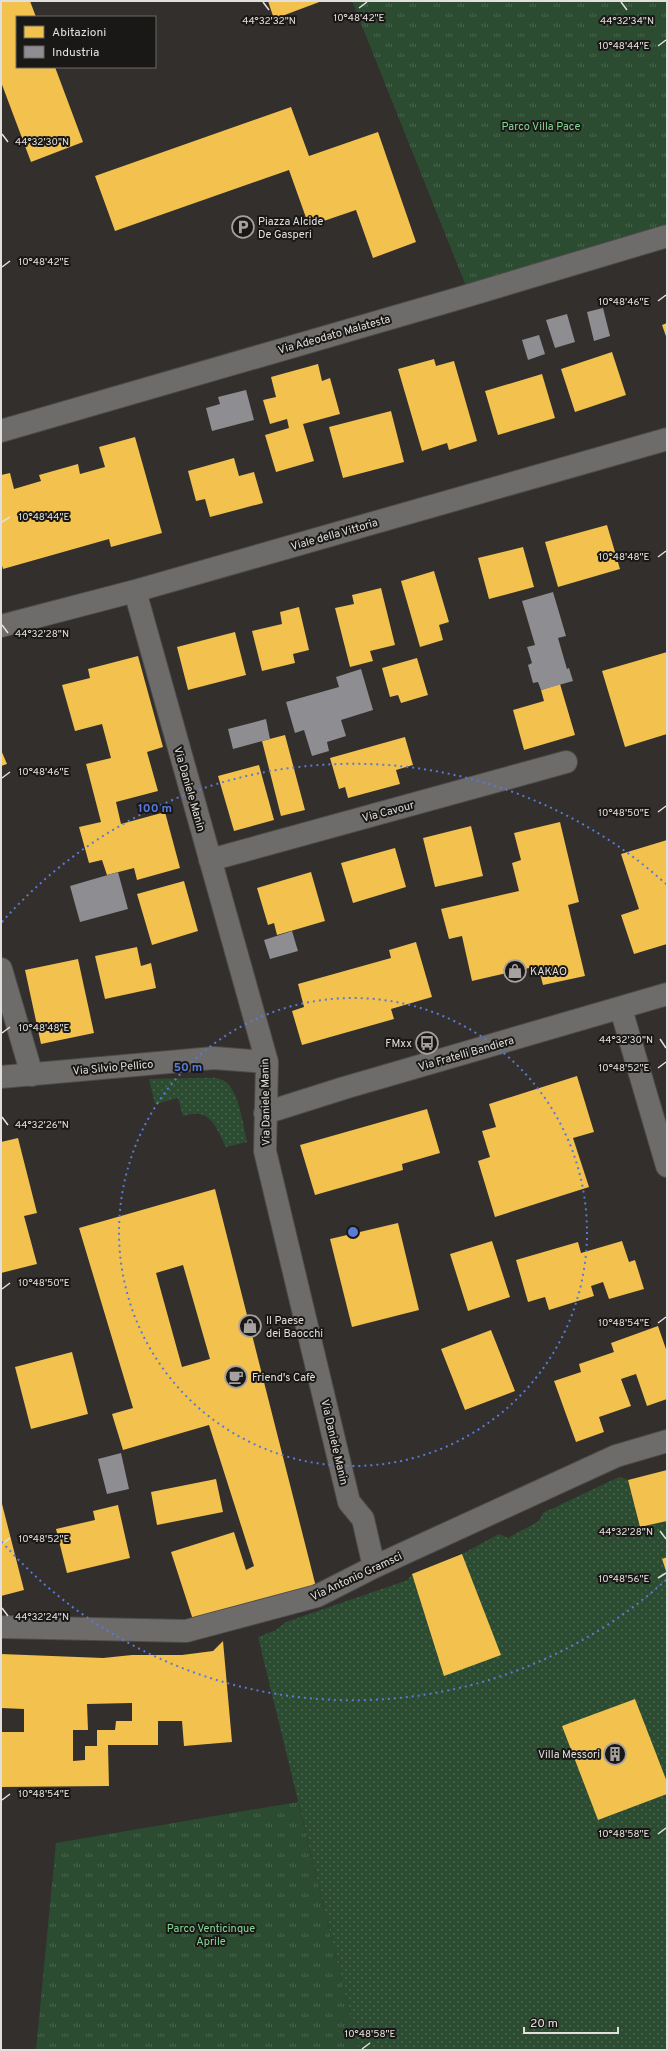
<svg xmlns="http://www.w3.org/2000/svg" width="668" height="2051" font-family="Overpass,sans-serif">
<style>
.park{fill:url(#park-tufts)}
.garden{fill:url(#garden-dots)}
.homes{fill:#f2c14e;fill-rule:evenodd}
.industry{fill:#8d8d92}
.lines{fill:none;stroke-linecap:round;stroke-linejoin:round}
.minor-casing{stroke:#4e4c49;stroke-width:24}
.minor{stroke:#6e6c6a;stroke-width:22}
.ticks{fill:none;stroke:#e2dfdc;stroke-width:1.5}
.ring{fill:none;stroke:#587ad9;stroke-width:2;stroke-dasharray:2 4}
.labels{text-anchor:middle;stroke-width:4;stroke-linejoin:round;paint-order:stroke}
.park-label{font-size:11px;fill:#85d695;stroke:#1a1816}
.poi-label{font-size:11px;fill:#e2dfdc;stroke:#1a1816;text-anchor:start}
.street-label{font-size:11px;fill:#e2dfdc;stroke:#1a1816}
.ticks-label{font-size:10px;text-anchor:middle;fill:#e2dfdc;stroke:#1a1816;stroke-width:4;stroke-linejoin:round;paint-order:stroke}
.centre{fill:#587ad9;stroke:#1a1816;stroke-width:2}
.ring-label{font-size:12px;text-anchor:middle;font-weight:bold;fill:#587ad9;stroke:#1a1816;stroke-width:4;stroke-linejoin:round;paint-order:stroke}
</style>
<defs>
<pattern id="park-tufts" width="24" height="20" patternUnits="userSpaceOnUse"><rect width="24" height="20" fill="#2c4c32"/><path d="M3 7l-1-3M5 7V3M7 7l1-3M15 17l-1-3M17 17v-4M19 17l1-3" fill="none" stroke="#4a654f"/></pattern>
<pattern id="garden-dots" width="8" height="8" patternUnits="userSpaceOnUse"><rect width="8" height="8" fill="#2c4c32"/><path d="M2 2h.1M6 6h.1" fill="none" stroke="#4a654f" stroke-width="1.8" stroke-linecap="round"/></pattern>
</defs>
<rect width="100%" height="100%" fill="#322f2d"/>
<path class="park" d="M352 1H667V229L468 291Z
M298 1802 359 2050H36L56 1843Z"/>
<path class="garden" d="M201 1078C207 1078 215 1077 220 1079 239 1085 243 1125 247 1142L226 1147C220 1136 214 1116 199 1114 194 1113 188 1115 183 1116L178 1098 155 1104 149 1079Z
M619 1477 628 1480 640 1527 667 1521V1557L662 1559 667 1575V2050H359L258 1637 276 1630 286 1622 408 1580 412 1574 462 1554 499 1534 508 1538 539 1521 543 1513Z"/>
<path class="homes" d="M1 1H30L36 17H17V67H55L83 142 31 162 1 82Z
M268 1H322L274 19Z
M291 107 309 156 378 132 416 242 373 258 356 210 309 226 289 170 115 231 95 176Z
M667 323V339L662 325Z
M612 352 626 395 575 412 561 369Z
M434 359 436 366 454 361 477 441 449 450 447 443 422 451 398 369Z
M318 364 322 381 330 378 340 414 303 424 314 461 276 472 265 435 289 428 287 419 270 424 263 400 276 397 271 377Z
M542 374 555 418 498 435 485 391Z
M391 411 404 462 343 478 329 427Z
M135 437 162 533 111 547 109 539 3 569 1 562V475L10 473 14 489 41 481 39 475 78 464 80 474 105 467 99 447Z
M234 458 239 476 254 472 263 503 210 517 205 499 196 501 188 471Z
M607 525 620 569 558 587 545 542Z
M523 547 534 587 489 599 478 558Z
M434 571 449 622 439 625 443 640 420 647 401 581Z
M381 588 395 645 370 651 373 661 350 667 335 608 354 604 352 595Z
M299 607 309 650 293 654 295 663 262 671 252 631 282 624 280 612Z
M235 632 246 675 188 690 177 647Z
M667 652V734L625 747 602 671Z
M138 656 163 747 147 752 158 791 116 802 121 824 165 812 180 868 137 880 134 868 107 875 102 860 89 863 79 827 101 822 86 764 111 758 102 724 75 731 62 685 90 678 88 669Z
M417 658 428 695 401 703 398 695 390 697 382 668Z
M560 684 575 735 524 750 513 710 544 701 541 690Z
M285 735 305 810 281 816 262 741Z
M405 737 413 765 396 770 400 784 348 798 345 787 339 789 330 758Z
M1 750 7 764 1 766Z
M259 765 274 820 234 831 218 776Z
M560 822 579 902 568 905 585 976 543 985 538 966 472 981 462 936 449 939 441 909 519 891 512 863 521 860 514 833Z
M471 826 483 876 435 887 423 838Z
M667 840V944L634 954 621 915 639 909 621 854Z
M395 848 406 887 353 903 341 863Z
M311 872 325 921 277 935 274 923 268 925 257 888Z
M184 881 198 931 152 945 137 894Z
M416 942 432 997 391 1009 394 1019 302 1045 292 1011 304 1007 298 984 391 958 389 950Z
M137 947 141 966 151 963 156 988 105 999 95 956Z
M78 959 94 1033 41 1044 25 970Z
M577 1076 594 1132 573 1138 589 1187 495 1217 478 1161 490 1157 482 1131 496 1127 489 1104Z
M427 1109 440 1153 402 1164 403 1170 315 1195 300 1145Z
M18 1138 37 1213 24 1216 37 1264 1 1273V1142Z
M215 1189 316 1587 194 1623 171 1552 234 1532 246 1570 254 1566 209 1425 123 1450 112 1414 133 1408 79 1228ZM183 1265 210 1359 182 1367 156 1273Z
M398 1223 419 1310 352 1327 330 1239Z
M492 1241 510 1297 468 1311 450 1254Z
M622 1241 629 1262 635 1260 644 1289 609 1299 603 1282 591 1286 594 1296 549 1310 545 1297 528 1302 516 1260 578 1242 581 1253Z
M658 1326 667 1352V1399L647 1406 636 1374 621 1379 631 1406 599 1417 604 1432 576 1442 554 1381 581 1372 579 1364 614 1352 611 1343Z
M491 1330 515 1391 465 1410 441 1349Z
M72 1352 88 1414 31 1429 15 1367Z
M667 1470V1521L640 1527 628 1480Z
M216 1479 223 1512 157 1525 151 1492Z
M1 1500 24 1590 1 1596Z
M118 1505 130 1558 67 1573 56 1529 95 1520 93 1511Z
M462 1554 501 1655 444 1676 412 1574Z
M667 1557V1574L662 1559Z
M223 1641 232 1742 184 1746 182 1721H158V1745H108L109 1786 1 1787V1732H24V1709L1 1708V1654L103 1658 132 1655H182L213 1651ZM132 1703V1721H116L115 1730H97V1746H85V1760L73 1761V1730H88L87 1704Z
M635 1699 667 1782V1794L598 1820 562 1726Z"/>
<path class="industry" d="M603 308 610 336 594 341 587 312Z
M567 314 575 342 555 348 546 320Z
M539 335 545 354 528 360 522 340Z
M246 390 254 420 212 431 206 408 220 404 218 397Z
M553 592 566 636 558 638 567 669 569 668 573 681 541 690 538 682 533 683 528 665 532 663 527 647 535 645 522 601Z
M361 669 373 710 341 720 346 736 327 742 329 751 312 756 304 730 295 733 286 702 339 687 336 677Z
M266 719 270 739 233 749 228 729Z
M118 872 128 909 80 922 70 886Z
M292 931 298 951 270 959 264 940Z
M121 1453 129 1489 107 1494 98 1459Z"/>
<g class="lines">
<g class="minor-casing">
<path id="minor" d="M1 431 453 300 667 236
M135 591 267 1062 265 1151 349 1502 363 1519 374 1567
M1 626 135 591 667 439
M210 860 566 762
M1 969 32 1075
M621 1009 667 1166
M1 1077 214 1058 267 1062
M265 1113 344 1088 667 994
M1 1627 186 1631 317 1596 374 1567 616 1456 667 1441"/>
</g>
<use href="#minor" class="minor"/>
</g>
<path class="ticks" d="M263 2 269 10M621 2 627 10M359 8 367 2M658 46 666 40M2 134 8 142M2 267 10 261M658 301 666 295M2 522 10 517M658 557 666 551M2 625 8 633M2 778 10 772M658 812 666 806M2 1033 10 1027M660 1039 666 1048M658 1068 666 1062M2 1117 8 1125M2 1289 10 1283M658 1323 666 1317M660 1531 666 1539M2 1544 10 1538M658 1578 666 1573M2 1608 8 1616M2 1800 10 1794M658 1834 666 1828M362 2049 370 2043"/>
<g class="ring">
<circle cx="353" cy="1232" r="234"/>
<path d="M666 1580A468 468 0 0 1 2 1542M2 922A468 468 0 0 1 666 884"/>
</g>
<defs>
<g id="parking-ring" transform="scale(1.15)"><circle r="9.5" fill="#1a1816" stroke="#a4a19f" stroke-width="1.5"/><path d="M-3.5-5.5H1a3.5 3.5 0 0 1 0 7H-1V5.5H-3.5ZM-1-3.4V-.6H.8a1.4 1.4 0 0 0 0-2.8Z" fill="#a4a19f"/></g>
<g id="shop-ring" transform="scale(1.15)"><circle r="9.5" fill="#1a1816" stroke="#a4a19f" stroke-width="1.5"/><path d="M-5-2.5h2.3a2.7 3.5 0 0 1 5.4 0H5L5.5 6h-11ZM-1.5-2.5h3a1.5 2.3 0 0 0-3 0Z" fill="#a4a19f"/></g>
<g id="bus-ring" transform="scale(1.15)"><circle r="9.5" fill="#1a1816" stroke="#a4a19f" stroke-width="1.5"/><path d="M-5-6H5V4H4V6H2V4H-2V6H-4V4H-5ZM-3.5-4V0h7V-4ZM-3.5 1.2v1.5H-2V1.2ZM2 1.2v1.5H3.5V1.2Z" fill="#a4a19f"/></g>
<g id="cafe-ring" transform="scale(1.15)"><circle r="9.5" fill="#1a1816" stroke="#a4a19f" stroke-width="1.5"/><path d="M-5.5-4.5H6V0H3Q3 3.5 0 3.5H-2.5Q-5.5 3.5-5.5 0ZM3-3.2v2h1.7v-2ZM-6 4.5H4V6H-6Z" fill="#a4a19f"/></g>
<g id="building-ring" transform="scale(1.15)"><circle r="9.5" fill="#1a1816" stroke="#a4a19f" stroke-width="1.5"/><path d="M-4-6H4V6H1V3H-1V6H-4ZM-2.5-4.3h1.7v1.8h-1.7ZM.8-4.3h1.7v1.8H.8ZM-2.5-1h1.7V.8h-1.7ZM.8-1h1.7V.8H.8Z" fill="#a4a19f"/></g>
</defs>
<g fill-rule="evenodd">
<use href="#parking-ring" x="243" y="227"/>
<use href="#shop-ring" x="515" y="971"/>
<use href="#bus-ring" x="427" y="1043"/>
<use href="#shop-ring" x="250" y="1326"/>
<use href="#cafe-ring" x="236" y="1377"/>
<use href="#building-ring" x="615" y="1754"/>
</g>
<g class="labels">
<g class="park-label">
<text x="541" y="130">Parco Villa Pace</text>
<text x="211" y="1932">Parco Venticinque<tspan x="211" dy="13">Aprile</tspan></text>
</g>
<g class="poi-label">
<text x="258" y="225">Piazza Alcide<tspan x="258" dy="13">De Gasperi</tspan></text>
<text x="530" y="975">KAKAO</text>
<text x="412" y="1047" text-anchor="end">FMxx</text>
<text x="266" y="1324">Il Paese<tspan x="266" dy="13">dei Baocchi</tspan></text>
<text x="252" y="1381">Friend's Cafè</text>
<text x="600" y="1758" text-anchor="end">Villa Messori</text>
</g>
<g class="street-label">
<text transform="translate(334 334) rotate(-16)" y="4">Via Adeodato Malatesta</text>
<text transform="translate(334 534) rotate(-16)" y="4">Viale della Vittoria</text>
<text transform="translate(190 789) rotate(74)" y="4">Via Daniele Manin</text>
<text transform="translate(388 811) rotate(-15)" y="4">Via Cavour</text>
<text transform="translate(466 1053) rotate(-16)" y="4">Via Fratelli Bandiera</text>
<text transform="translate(113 1067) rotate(-5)" y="4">Via Silvio Pellico</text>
<text transform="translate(265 1102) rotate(-91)" y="4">Via Daniele Manin</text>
<text transform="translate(335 1442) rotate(77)" y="4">Via Daniele Manin</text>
<text transform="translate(356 1576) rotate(-25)" y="4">Via Antonio Gramsci</text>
</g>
</g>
<g class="ticks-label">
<text x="359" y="21">10°48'42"E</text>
<text x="627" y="24">44°32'34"N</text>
<text x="269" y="24">44°32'32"N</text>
<text x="624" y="49">10°48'44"E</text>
<text x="42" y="145">44°32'30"N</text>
<text x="44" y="265">10°48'42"E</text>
<text x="624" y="305">10°48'46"E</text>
<text x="44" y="520">10°48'44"E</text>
<text x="624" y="560">10°48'48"E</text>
<text x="42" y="637">44°32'28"N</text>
<text x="44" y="775">10°48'46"E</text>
<text x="624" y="816">10°48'50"E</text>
<text x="44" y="1031">10°48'48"E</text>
<text x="626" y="1043">44°32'30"N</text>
<text x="624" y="1071">10°48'52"E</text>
<text x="42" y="1128">44°32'26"N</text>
<text x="44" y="1286">10°48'50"E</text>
<text x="624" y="1326">10°48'54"E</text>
<text x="626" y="1535">44°32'28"N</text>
<text x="44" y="1542">10°48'52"E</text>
<text x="624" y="1582">10°48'56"E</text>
<text x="42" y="1620">44°32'24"N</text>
<text x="44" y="1797">10°48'54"E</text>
<text x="624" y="1837">10°48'58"E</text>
<text x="370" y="2037">10°48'58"E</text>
</g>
<circle cx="353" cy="1232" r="6" class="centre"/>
<g class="ring-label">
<text x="155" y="812">100 m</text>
<text x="188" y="1071">50 m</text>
</g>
<rect width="668" height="2051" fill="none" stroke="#e2dfdc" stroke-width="4"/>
<rect x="16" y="16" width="140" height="52" fill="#1a1816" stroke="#6a6865"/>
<rect x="24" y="26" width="20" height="12" fill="#f2c14e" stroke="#6a6865"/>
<text x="52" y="36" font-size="12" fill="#e2dfdc">Abitazioni</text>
<rect x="24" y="46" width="20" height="12" fill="#8d8d92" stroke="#6a6865"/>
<text x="52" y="56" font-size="12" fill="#e2dfdc">Industria</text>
<path d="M524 2027v6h94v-6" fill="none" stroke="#e2dfdc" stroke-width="2"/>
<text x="530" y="2027" font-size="12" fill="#e2dfdc" stroke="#1a1816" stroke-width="3" paint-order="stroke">20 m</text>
</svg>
